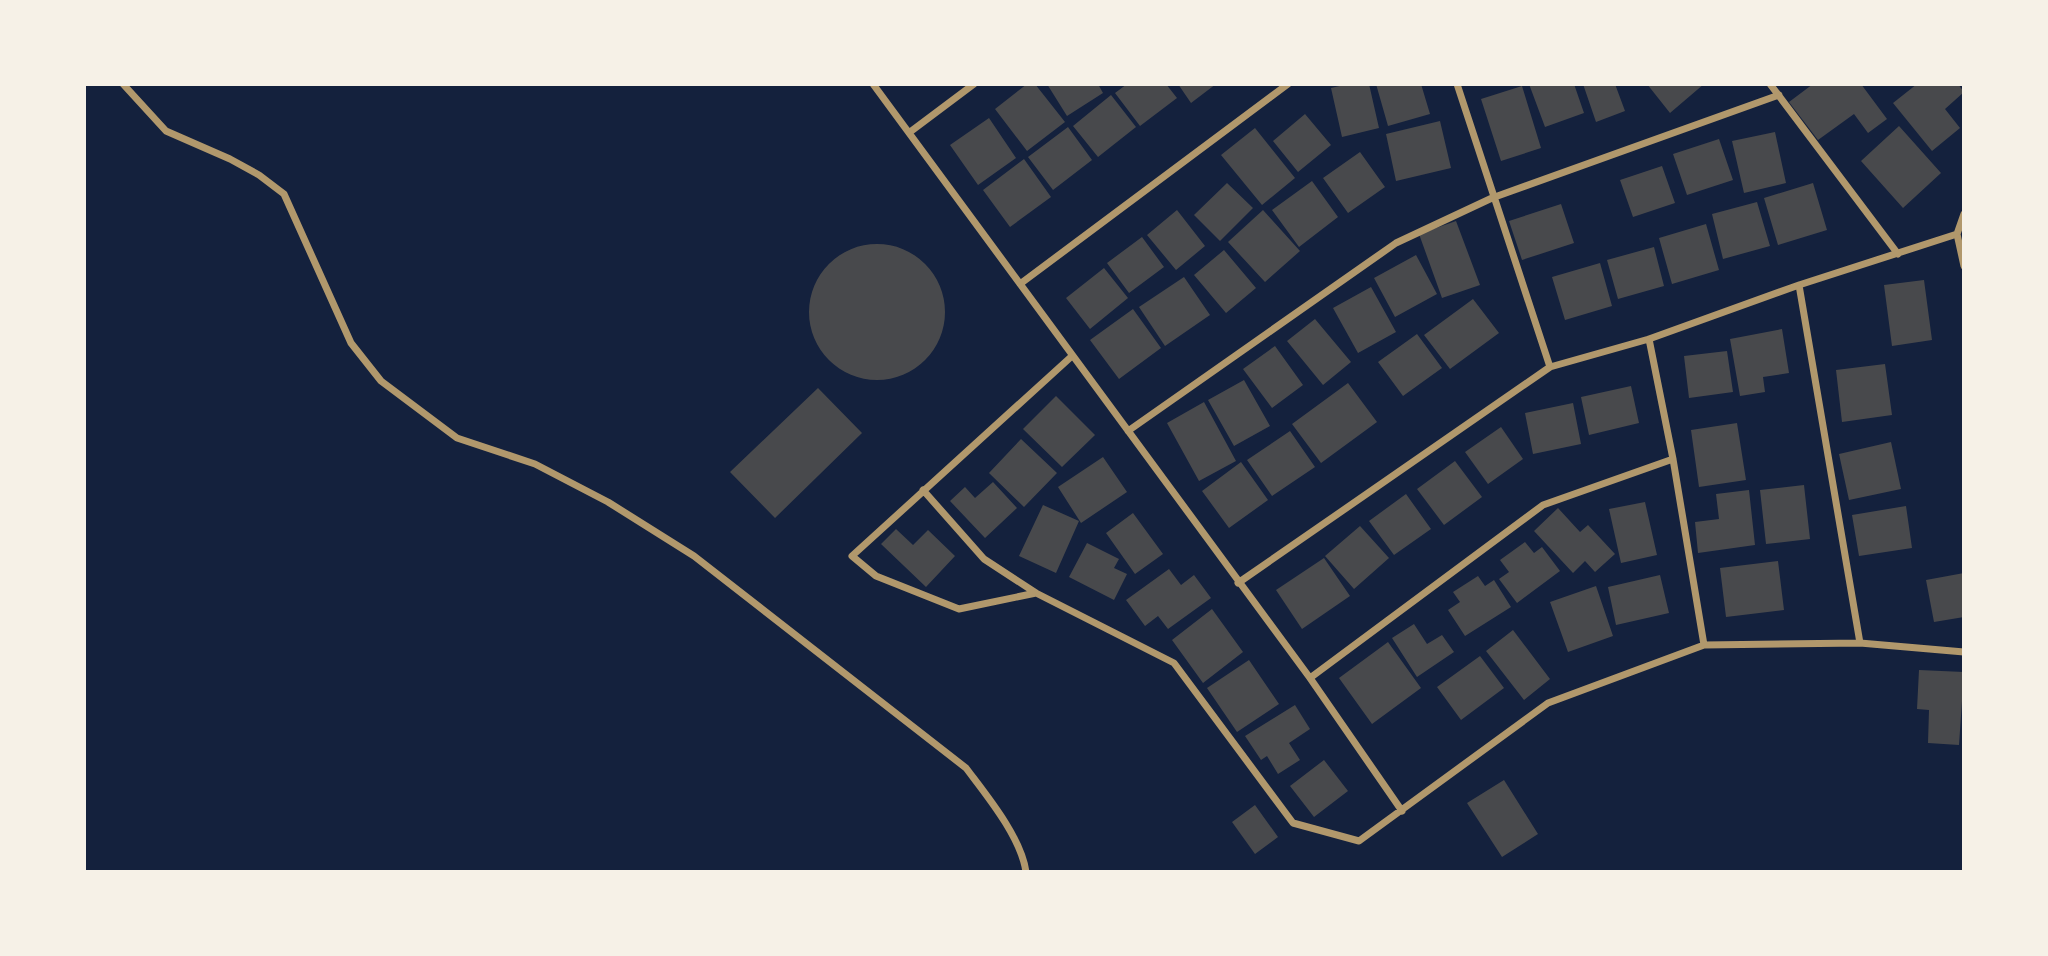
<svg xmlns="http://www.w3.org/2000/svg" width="2048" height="956" font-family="Merriweather,serif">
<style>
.building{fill:#48494c}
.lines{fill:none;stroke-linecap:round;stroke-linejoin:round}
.minor{stroke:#b1986c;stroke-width:7}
</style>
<rect width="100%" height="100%" fill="#14213d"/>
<path class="building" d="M1027 84H1035L1065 122 1027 151 995 109Z
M1047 84H1098L1103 93 1067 116Z
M1127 84H1166L1177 98 1140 126 1115 93Z
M1178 84H1216L1191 103Z
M1348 84H1369L1379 128 1342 137 1331 88Z
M1376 84H1421L1430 114 1388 126Z
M1529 84H1574L1584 113 1545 127Z
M1583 84H1615L1625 111 1596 122Z
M1647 84H1704L1670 113Z
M1813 84H1861L1887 119 1868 133 1854 114 1818 140 1789 102Z
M1917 84H1958L1964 92 1945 109 1960 128 1932 151 1893 103Z
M1522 86 1541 148 1501 161 1481 99Z
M1111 95 1136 127 1098 157 1073 126Z
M1305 114 1331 145 1298 172 1273 141Z
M989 118 1016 158 978 185 950 145Z
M1440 121 1451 168 1396 181 1386 134Z
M1899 126 1941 173 1903 208 1861 161Z
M1068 127 1092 160 1053 190 1028 157Z
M1255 128 1295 178 1262 205 1221 155Z
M1775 132 1786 183 1744 193 1732 141Z
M1719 139 1733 180 1687 195 1673 154Z
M1360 152 1385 187 1348 213 1323 178Z
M1024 159 1051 197 1010 227 983 190Z
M1662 166 1675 203 1633 217 1620 180Z
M1312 181 1338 217 1299 247 1272 210Z
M1227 183 1253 208 1220 241 1194 215Z
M1813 183 1827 230 1778 245 1764 198Z
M1757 202 1770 246 1723 259 1712 214Z
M1561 204 1574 243 1522 260 1509 221Z
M1177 210 1205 246 1176 270 1147 235Z
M1263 210 1300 251 1265 282 1228 242Z
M1456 221 1480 285 1442 298 1419 234Z
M1706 224 1719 270 1672 284 1659 238Z
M1142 237 1164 267 1129 293 1107 263Z
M809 312a68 68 0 1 1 136 0a68 68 0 1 1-136 0Z
M1654 247 1664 286 1618 299 1607 260Z
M1224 250 1256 288 1226 313 1194 275Z
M1416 255 1437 294 1395 317 1374 278Z
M1600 263 1612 306 1565 320 1552 277Z
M1104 268 1128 298 1090 329 1066 298Z
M1184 277 1210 315 1165 346 1139 307Z
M1924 280 1932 340 1892 346 1884 285Z
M1371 287 1396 332 1358 353 1333 308Z
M1473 299 1499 333 1450 369 1424 335Z
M1133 309 1161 348 1119 379 1090 340Z
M1315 319 1351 362 1323 385 1287 341Z
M1782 329 1789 373 1763 377 1765 392 1740 396 1730 339Z
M1417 334 1442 368 1403 396 1378 362Z
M1275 346 1303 385 1272 408 1243 369Z
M1727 351 1733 392 1689 398 1684 356Z
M1885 364 1892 415 1842 422 1836 370Z
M1244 380 1270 426 1234 446 1208 400Z
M1348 383 1377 422 1321 463 1292 424Z
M1631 386 1639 423 1589 435 1581 397Z
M818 388 862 433 775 518 730 472Z
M1056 396 1095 435 1062 467 1023 429Z
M1204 402 1236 461 1199 481 1167 423Z
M1573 403 1581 444 1533 454 1525 413Z
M1737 423 1746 480 1699 487 1691 430Z
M1501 427 1523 459 1488 484 1465 452Z
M1290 431 1315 467 1272 496 1247 460Z
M1021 439 1057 473 1024 507 989 473Z
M1891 442 1901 489 1849 500 1839 454Z
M1103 457 1127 492 1081 523 1058 487Z
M1455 461 1482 497 1444 525 1417 489Z
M1241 462 1268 500 1229 528 1202 491Z
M993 482 1017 508 985 538 950 501 965 487 975 498Z
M1804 485 1810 539 1766 544 1760 490Z
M1749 490 1755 545 1698 553 1695 522 1719 519 1716 494Z
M1406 494 1431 529 1394 555 1369 521Z
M1645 502 1657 555 1621 563 1609 509Z
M1043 505 1079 521 1056 573 1019 556Z
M1906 506 1912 548 1859 556 1852 515Z
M1558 508 1580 532 1588 525 1615 554 1595 572 1585 561 1573 573 1534 531Z
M1133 513 1163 554 1135 574 1106 533Z
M1360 526 1389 558 1354 589 1325 556Z
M896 529 913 545 928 530 955 556 926 587 881 544Z
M1525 542 1534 553 1542 547 1560 571 1517 603 1499 579 1509 572 1500 560Z
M1087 543 1119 559 1114 568 1127 574 1114 600 1069 577Z
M1324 558 1350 596 1302 629 1276 590Z
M1778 561 1784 610 1726 617 1720 568Z
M1169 569 1181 585 1194 575 1211 598 1168 629 1158 616 1145 626 1126 600Z
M1964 573V617L1934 622 1926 580Z
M1660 575 1669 613 1616 625 1608 587Z
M1478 576 1485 586 1494 580 1511 607 1465 636 1448 610 1460 602 1453 592Z
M1596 586 1613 636 1568 652 1550 602Z
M1212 609 1243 652 1203 683 1172 640Z
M1414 624 1427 644 1442 635 1454 652 1417 677 1392 638Z
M1513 630 1550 679 1524 700 1486 651Z
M1388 642 1421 688 1372 724 1339 678Z
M1480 656 1504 688 1461 720 1437 687Z
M1249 660 1279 704 1237 732 1207 688Z
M1919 670 1964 672 1959 745 1928 743 1929 710 1917 709Z
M1295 705 1310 729 1289 743 1300 760 1278 774 1267 756 1261 760 1245 736Z
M1324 760 1348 791 1314 817 1290 786Z
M1504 780 1538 834 1502 857 1467 803Z
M1255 805 1278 837 1255 854 1232 822Z"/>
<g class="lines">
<path class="minor" d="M123 84 166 131 230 159 259 175 284 194 351 343 381 381 457 438 535 464 608 502 694 556 966 768C987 796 1021 837 1026 872
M873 84 1310 678 1402 811
M1457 84 1550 367
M1770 84 1898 254
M910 132 974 84
M1964 214 1957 234 1964 266
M1020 284 1288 84
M1799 285 1860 643
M1649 339 1673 459 1704 645
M1072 356 852 556 876 576 959 609 1036 593 1174 663 1293 823 1359 841 1548 703 1704 645 1860 643 1964 652
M1128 431 1396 243 1492 198 1779 95
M923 490 984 559 1036 593
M1238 583 1550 367 1649 339 1799 285 1957 234
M1310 678 1543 505 1673 459"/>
</g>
<rect width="2048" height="956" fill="none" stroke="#f6f1e7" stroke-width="172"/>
</svg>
